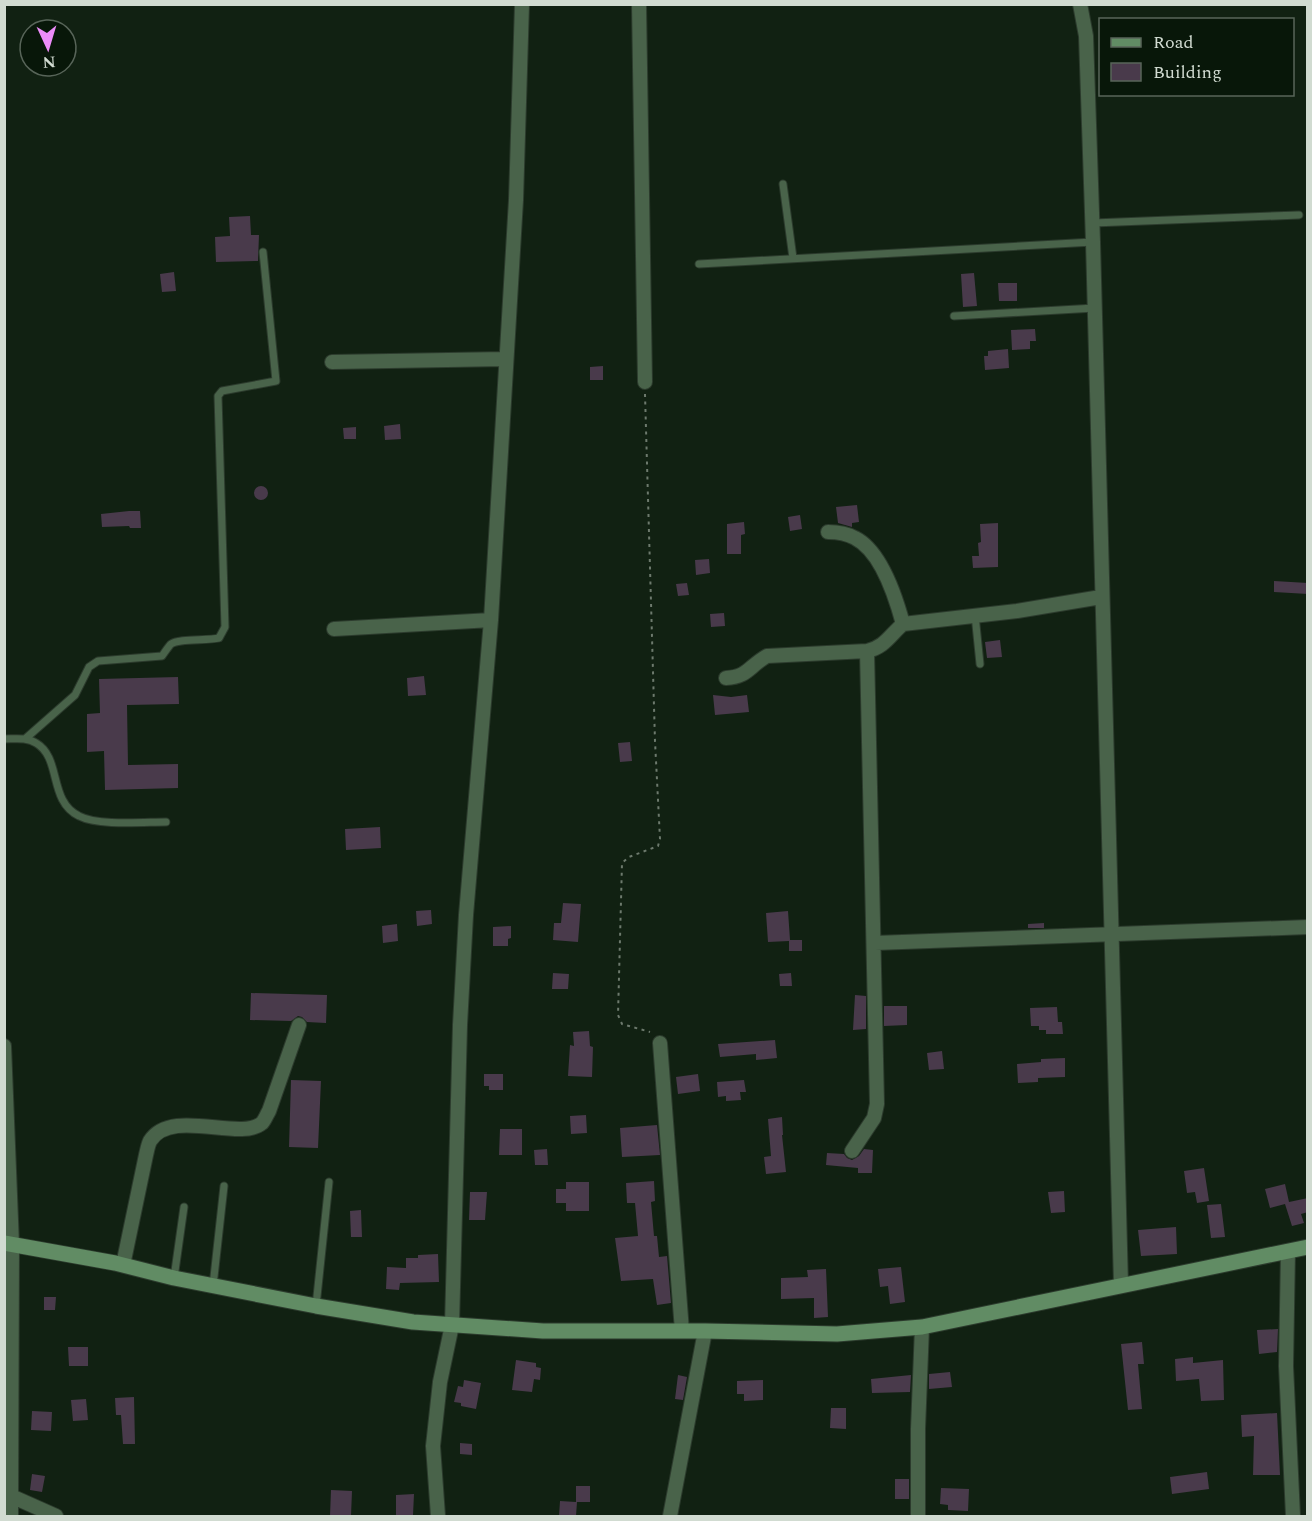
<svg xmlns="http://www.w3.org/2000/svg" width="1312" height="1521" font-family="Spectral,serif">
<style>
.building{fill:#493a4b}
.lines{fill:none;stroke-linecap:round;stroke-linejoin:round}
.lane-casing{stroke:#2c3b2d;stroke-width:9}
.street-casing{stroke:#2c3b2d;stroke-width:16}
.secondary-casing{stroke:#2c3b2d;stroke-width:17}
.path{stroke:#6d7a6d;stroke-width:2;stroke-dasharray:3 4.5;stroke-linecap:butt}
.lane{stroke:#49634a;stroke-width:7}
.street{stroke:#49634a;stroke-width:14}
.secondary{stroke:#618c64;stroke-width:15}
</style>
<rect width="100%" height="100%" fill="#112112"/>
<path class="building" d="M250 216 251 235H259L258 261 216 262 215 237 230 236 229 217Z
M174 272 176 291 162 292 160 274Z
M974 273 977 306 963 307 961 274Z
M998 283H1017V301H999Z
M1035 329 1036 341H1030V349L1012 350 1011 330Z
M1008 349 1009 368 985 370 984 356H988V351Z
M603 366V380H590V367Z
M400 424 401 439 385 440 384 426Z
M356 427V439H344L343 428Z
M254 493a7 7 0 1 1 14 0a7 7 0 1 1-14 0Z
M857 505 859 522 852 523V527L838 523 836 507Z
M129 511H140L141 528H130L129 526 102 527 101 514Z
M800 515 802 529 790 531 788 517Z
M744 522 745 534 741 535V554H727V524Z
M998 523V567L973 568 972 556H979L978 543 981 542 980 524Z
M709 559 710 573 696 575 695 560Z
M1274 581 1308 583V594L1274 592Z
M687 583 689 595 678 596 676 584Z
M724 613 725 626 711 627 710 614Z
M1000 640 1002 657 987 658 985 642Z
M424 676 426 695 408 696 407 678Z
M178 677 179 704 127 705 128 765 178 764V788L105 790 104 751 87 752V714L100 713 99 679Z
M713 695 731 697 747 695 749 712 715 715Z
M630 742 632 761 620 762 618 743Z
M380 827 381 848 346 850 345 829Z
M563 903 581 904 578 942 553 940 554 923H561Z
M431 910 432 924 417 926 416 911Z
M788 911 790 940H802V951H789V941L768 942 766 913Z
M1044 923V928H1028V924Z
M397 924 398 941 383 943 382 926Z
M511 926V938L508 939V946H493V927Z
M553 973 569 974 568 989H552Z
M791 973 792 986H780L779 974Z
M251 993 327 995 326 1023 307 1022 302 1017 298 1016 291 1021 250 1020Z
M855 995 866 996V1029L853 1030Z
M884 1006H907V1025L884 1026Z
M1057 1007 1058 1022H1062L1063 1034H1046V1030H1039V1026H1031L1030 1008Z
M589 1031 590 1046 593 1047 592 1077 568 1076 570 1045 574 1046 573 1032Z
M775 1040 777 1058 756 1060V1054L720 1057 718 1044Z
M942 1051 944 1069 929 1070 927 1053Z
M1065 1058V1077L1038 1078V1082L1018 1083 1017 1064 1041 1062V1059Z
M484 1074H503V1090H489V1086H484Z
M698 1074 700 1091 678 1094 676 1077Z
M291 1080 321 1081 318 1148 289 1147Z
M744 1080 746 1092H740L741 1100 726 1101V1096L718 1097 717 1082Z
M586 1115 587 1133 571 1134 570 1116Z
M782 1117 783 1135H782L786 1172 766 1174 764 1157 771 1156 768 1119Z
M657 1125 660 1155 622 1157 620 1128Z
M500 1129H522V1155H499Z
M547 1149 548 1165H535L534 1150Z
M864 1149 873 1150 872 1173H858V1168L826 1165 827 1153 844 1154 847 1158 852 1160 859 1156Z
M1204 1168 1209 1201 1197 1203 1195 1192 1187 1193 1184 1171Z
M654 1181 655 1201 651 1202 654 1236H657L659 1257 667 1256 671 1303 657 1305 653 1279 621 1281 615 1238 638 1236 635 1203H627L626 1183Z
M566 1182H589V1211H566V1203H556V1189H566Z
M1285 1184 1289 1202 1308 1198V1212L1301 1214 1304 1223 1292 1226 1285 1204 1270 1208 1265 1189Z
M1064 1191 1065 1212 1051 1213 1048 1192Z
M470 1192H487L485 1220H469Z
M1221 1204 1225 1237 1211 1238 1207 1205Z
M361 1210 362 1237H351L350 1211Z
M1176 1227 1177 1254 1141 1256 1138 1230Z
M438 1254 439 1282 400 1283 399 1290 386 1289 387 1267 406 1268V1258H418V1255Z
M901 1267 905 1302 890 1304 888 1286 880 1287 878 1269Z
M826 1269 828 1317 814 1318V1298L781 1299V1278L808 1277 807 1270Z
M44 1297H56L55 1310H44Z
M1278 1329 1277 1352 1259 1354 1257 1330Z
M1142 1342 1144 1364H1138L1142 1409 1128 1410 1121 1344Z
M68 1347H88V1366H69Z
M1193 1357V1363L1223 1360 1224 1400 1201 1401 1199 1379 1176 1381 1175 1359Z
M516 1360 536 1363V1367L541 1368 540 1380 534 1379 532 1392 512 1390Z
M950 1372 952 1387 929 1389V1374Z
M678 1375 687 1377 683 1400 675 1399Z
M911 1375 910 1392 872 1393 871 1379Z
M464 1380 481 1383 476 1409 461 1406V1403L454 1402 458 1386 463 1387Z
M763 1380V1400L744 1401V1394H737V1381Z
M134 1397 135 1444H123L121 1415H116L115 1398Z
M86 1399 88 1420 73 1421 71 1400Z
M831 1408H846V1429L830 1428Z
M32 1411 52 1412 51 1431 31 1430Z
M1277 1413 1280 1475H1253L1254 1436 1242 1437 1241 1415Z
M460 1443 472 1444V1455L460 1454Z
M1207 1472 1209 1489 1172 1494 1170 1477Z
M32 1474 45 1476 42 1492 30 1490Z
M895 1479H909V1499H895Z
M576 1486H590V1502H577L576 1516H559L560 1501 576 1502Z
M941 1488 969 1489 968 1511 948 1510V1505L940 1504Z
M331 1490 352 1491 351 1516H330Z
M414 1494 413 1515H396V1495Z"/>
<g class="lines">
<g class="lane-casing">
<path id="lane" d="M783 184 793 258
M1093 223 1299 215
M699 264 1093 242
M954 316 1095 308
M975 615 980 664
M4 739C15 739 27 737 36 743 62 758 48 801 79 816 98 826 144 822 166 822
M25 739 75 695 89 667 98 661 162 656C165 652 168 647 171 644 179 638 207 641 219 638L225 627 218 396 222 391 276 381 263 252
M174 1278 184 1207
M213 1286 224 1186
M316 1306 329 1182"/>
</g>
<g class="street-casing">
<path id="street" d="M639 4 645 382
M1080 4 1086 36 1093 242 1121 1285
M332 362 505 359
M828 532C838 532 846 533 855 538 881 551 896 598 903 624
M334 629 491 620
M726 678C748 677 749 666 767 656L867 651C885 647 890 635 903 624L1017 611 1101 597
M875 943 1308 927
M660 1043 682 1331
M4 1046 12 1245 11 1516
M852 1151 874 1118 877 1104 867 651
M1288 1251 1286 1366 1293 1516
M123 1265 146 1155C147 1151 148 1145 150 1141 171 1107 240 1142 262 1123 265 1120 267 1114 269 1111L299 1025
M11 1496 56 1516
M438 1516 433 1446 440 1382 452 1325 460 1025 466 915 491 620 516 200 522 4
M670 1516 705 1331
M918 1516V1429L922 1327"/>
</g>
<g class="secondary-casing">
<path id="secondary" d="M4 1243 115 1263 174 1278 316 1306 413 1322 543 1331H705L837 1334 922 1327 1308 1247"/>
</g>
<path class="path" d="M645 394 655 741 660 839 658 846 629 857 622 863 618 1015 622 1024 650 1032"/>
<use href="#lane" class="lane"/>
<use href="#street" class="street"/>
<use href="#secondary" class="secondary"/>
</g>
<rect width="1312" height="1521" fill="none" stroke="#d1dbd1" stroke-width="12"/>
<rect x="1099" y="18" width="195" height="78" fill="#081709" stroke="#586559" stroke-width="1.5"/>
<rect x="1111" y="38" width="30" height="9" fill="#618c64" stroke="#586559" stroke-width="1.5"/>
<text x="1153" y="48" font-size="18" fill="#d1dbd1">Road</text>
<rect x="1111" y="63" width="30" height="18" fill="#493a4b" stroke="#586559" stroke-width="1.5"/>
<text x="1153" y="78" font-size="18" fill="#d1dbd1">Building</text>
<g transform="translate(48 48) rotate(176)"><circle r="28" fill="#081709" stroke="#586559" stroke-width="1.5"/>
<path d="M0-4.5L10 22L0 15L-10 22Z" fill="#ed8cf9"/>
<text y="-9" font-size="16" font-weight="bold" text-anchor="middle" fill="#d1dbd1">N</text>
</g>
</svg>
